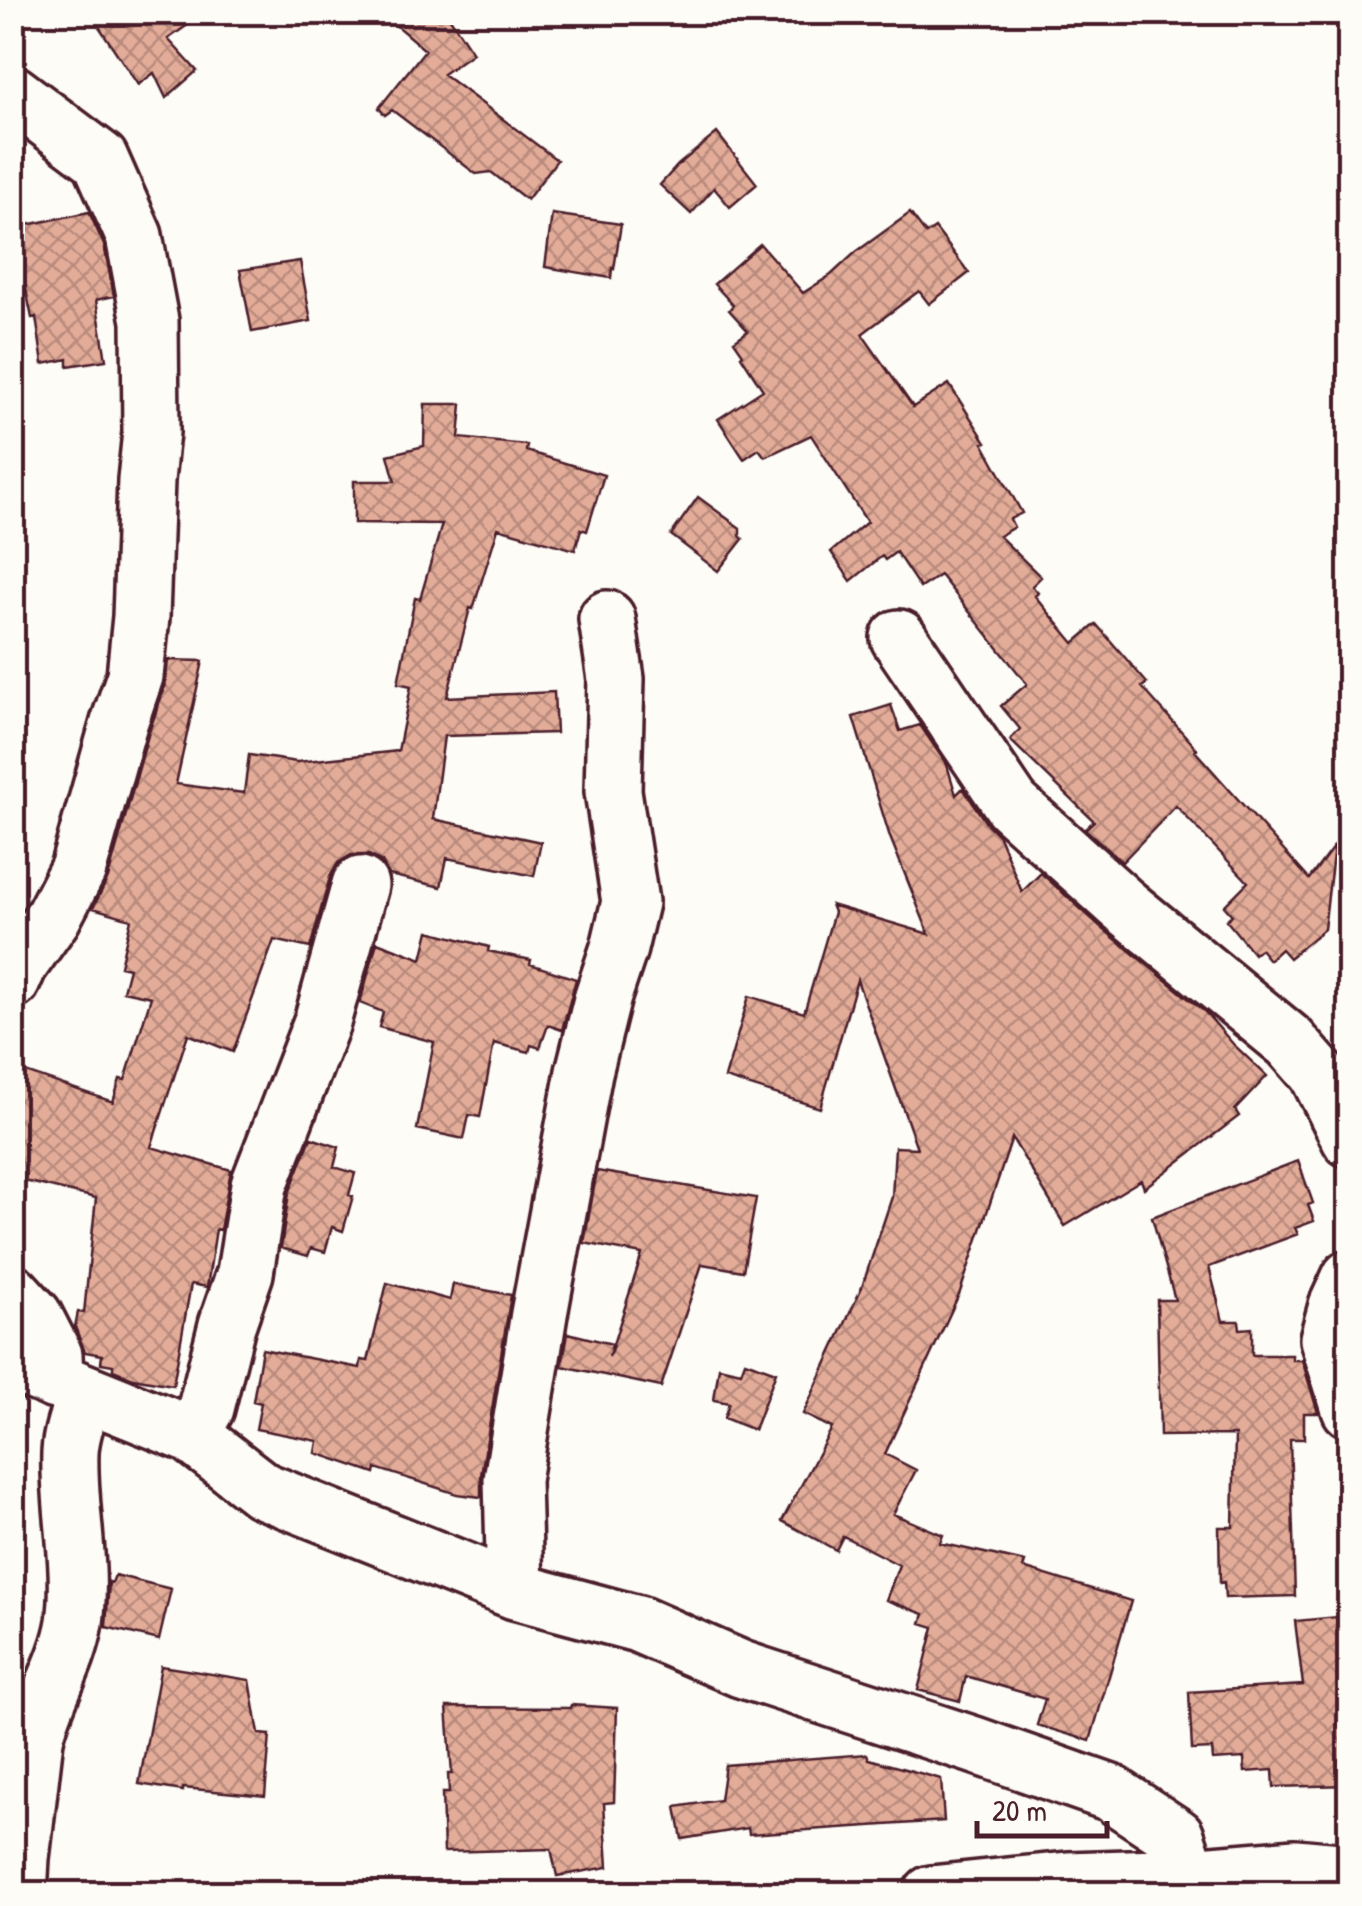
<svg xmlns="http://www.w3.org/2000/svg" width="1362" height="1906" font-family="'Patrick Hand',sans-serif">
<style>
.building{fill:url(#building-cross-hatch);stroke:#4a1f2b;stroke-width:2.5}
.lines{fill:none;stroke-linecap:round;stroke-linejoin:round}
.minor-casing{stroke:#4a1f2b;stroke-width:62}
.minor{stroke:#fdfcf7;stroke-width:55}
</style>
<defs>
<pattern id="building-cross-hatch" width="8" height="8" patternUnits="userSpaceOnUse" patternTransform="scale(2.5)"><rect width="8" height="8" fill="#e3ac99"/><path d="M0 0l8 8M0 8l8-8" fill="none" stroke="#ba8b7d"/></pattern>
</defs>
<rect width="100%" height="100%" fill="#fdfcf7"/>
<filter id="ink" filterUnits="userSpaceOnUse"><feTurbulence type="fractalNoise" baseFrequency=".01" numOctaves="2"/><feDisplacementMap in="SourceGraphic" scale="20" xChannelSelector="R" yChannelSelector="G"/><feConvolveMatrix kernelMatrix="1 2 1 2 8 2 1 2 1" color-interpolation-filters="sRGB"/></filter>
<g filter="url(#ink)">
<path class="building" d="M116 12H206L168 39 197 71 166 98 154 73 138 85 98 25Z
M380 12H446L473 53 443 74 557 160 527 200 491 172 476 174 392 110 385 115 379 108 425 50Z
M717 133 757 184 730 207 714 188 691 214 660 185 678 165Z
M89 212 104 245 114 296 96 300 106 360 68 366V359L43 364 36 317 32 318 13 228Z
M910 213 926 234 935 228 969 273 929 304 919 291 862 334 913 407 949 384 986 442 983 443 1022 513 1010 519 1014 527 999 536 1041 577 1032 586 1038 593 1035 596 1074 643 1096 624 1147 683 1142 687 1197 749 1195 751 1309 879 1334 846 1324 929 1289 958 1281 949 1269 960 1260 949 1254 954 1226 920 1232 915 1224 906 1248 882 1176 806 1122 862 1085 829 1094 821 1010 740 1020 729 1001 706 1027 684 940 575 920 588 896 552 885 560 882 556 851 581 831 552 867 522 811 435 765 457 759 449 744 459 718 419 763 390 741 356 743 354 734 341 748 331 729 310 733 305 714 284 760 244 803 293 831 275 856 252Z
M552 214 621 224 614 269 612 268 611 278 545 267Z
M300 261 311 321 252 332 240 270Z
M425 404H462L459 438 527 445 526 451 604 475 587 531 581 529 575 550 498 528 473 609 470 608 447 697 554 692 556 733 444 736 433 819 541 842 534 876 447 858 441 887 389 875 382 862 369 855H351L338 863 330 877 310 948 274 940 233 1052 188 1034 151 1147 231 1170 220 1230 216 1229 207 1287 191 1284 173 1385 133 1378 113 1370V1365L101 1363 102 1355 85 1352 75 1327 78 1312 84 1313 96 1198 12 1178V1095L20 1070 113 1102 120 1079 125 1080 151 997 123 991 129 968 120 966 131 919 93 908 108 878 149 732 165 686 168 660 203 661 176 784 244 793 249 755 297 762 398 751 411 686 398 683 415 598 420 599 442 524 354 523V481H395L388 455 424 446Z
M698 497 740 528V536L743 539 718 571 671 535Z
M891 705 900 731 920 725 947 765 956 795 963 788 986 823 999 836 1022 892 1041 873 1102 928 1205 1012 1234 1045 1267 1076 1235 1110 1239 1116 1144 1188 1141 1180 1065 1226 1012 1138 960 1292 885 1454 916 1470 893 1514 943 1535 940 1543 1025 1562 1023 1568 1131 1601 1090 1741 1037 1725 1045 1699 966 1676 960 1701 918 1690 934 1627 921 1623 924 1614 886 1600 899 1565 843 1536 836 1550 782 1521 832 1428 803 1414 862 1287 892 1197 895 1147 917 1148 857 980 820 1108 725 1078 749 996 804 1013 834 912 831 905 929 934 890 837 853 717Z
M429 931 489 947 488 951 531 960 530 964 576 979 562 1030 548 1025 540 1048 531 1045 529 1052 494 1043 480 1117 469 1115 464 1139 417 1129 434 1042 379 1027 383 1012 360 1003 377 942 422 959Z
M311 1138 339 1147 334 1167 355 1173 349 1195 353 1196 343 1231 332 1227 325 1252 311 1248 308 1256 281 1248 289 1193Z
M1298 1161 1313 1203 1308 1205 1314 1221 1295 1228 1298 1234 1209 1267 1223 1321H1239L1240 1329 1252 1328V1355H1292V1360H1302L1318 1413H1304V1439H1290L1295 1596 1225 1598 1224 1582 1220 1583 1219 1527H1233L1235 1435 1160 1436 1157 1300H1175L1152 1217Z
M597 1171 756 1198 743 1271 702 1264 661 1387 562 1366 568 1333 612 1344 609 1357 642 1254 584 1243Z
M387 1283 450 1300 453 1284 511 1295 481 1475V1497L457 1494 376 1468 375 1473 316 1453 318 1441 256 1429 261 1403 253 1401 262 1349 360 1368 361 1360 368 1361Z
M745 1361 776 1372 754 1430 724 1418 729 1403 714 1400 719 1367 741 1372Z
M115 1575 171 1589 159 1640 106 1627 109 1582 112 1583Z
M1337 1617V1625L1350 1624V1785L1274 1787 1273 1770 1245 1772 1244 1758 1213 1760 1212 1749 1192 1750 1189 1692 1303 1685 1295 1621Z
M161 1666 250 1680 259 1734 270 1735 265 1796 183 1788V1791L139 1784Z
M571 1705 617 1708 614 1802 604 1803 608 1867 557 1876 551 1849 444 1852 442 1793H449L448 1774H452L447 1707 570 1708Z
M867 1754 869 1759 941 1779 944 1821 749 1834 748 1828 682 1839 676 1807 720 1800 725 1765Z"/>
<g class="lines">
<g class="minor-casing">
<path id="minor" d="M12 93 100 159 134 236 150 321 151 432 146 480 141 617 135 676 119 723 78 869 53 917 19 965 12 981
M899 638 1012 805 1122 904 1290 1042 1317 1073 1350 1139
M1350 1278 1337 1306 1328 1339 1350 1409
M12 1292 34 1316 54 1355 55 1381
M12 1363 191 1435 262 1490 515 1591 638 1624 741 1669 974 1745 1111 1793 1176 1836 1189 1876
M191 1435 206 1408 227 1325 245 1273 259 1185 322 1022 360 885
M515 1591 512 1480 539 1314 584 1072 603 996 619 948 630 902 613 791 616 679 607 619
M19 1894 21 1858 35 1739C44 1698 68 1664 75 1622 83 1566 68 1509 70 1453 71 1432 79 1413 86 1393
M931 1894 1068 1880 1189 1876 1295 1867 1350 1872"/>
</g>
<use href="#minor" class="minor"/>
</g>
</g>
<rect width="1362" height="1906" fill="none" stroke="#fdfcf7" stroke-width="50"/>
<rect x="25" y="25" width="1312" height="1856" fill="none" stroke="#4a1f2b" stroke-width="4" filter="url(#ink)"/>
<path d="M977 1821v15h130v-15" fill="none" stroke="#4a1f2b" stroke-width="5"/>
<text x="992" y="1821" font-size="30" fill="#4a1f2b" stroke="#fdfcf7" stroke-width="8" paint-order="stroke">20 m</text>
</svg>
